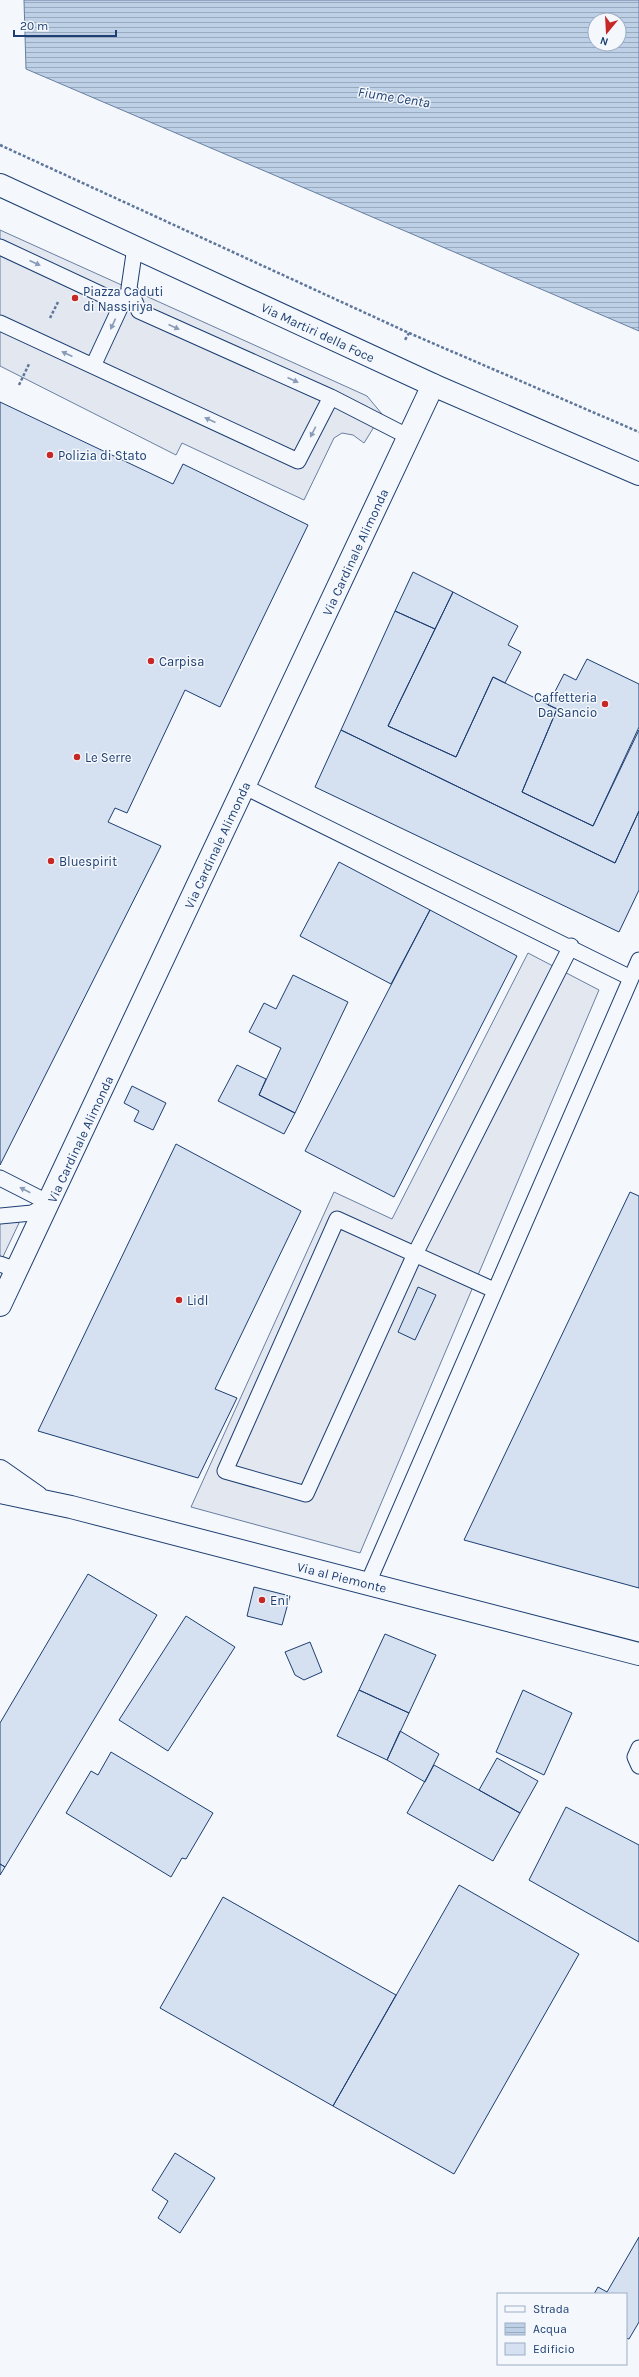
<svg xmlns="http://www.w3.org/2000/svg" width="639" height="2377" font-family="Karla,sans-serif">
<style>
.parking{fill:#e3e8f0;stroke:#687fa3}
.water{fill:url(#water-rules);stroke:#687fa3;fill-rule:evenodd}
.building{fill:#d5e0f0;stroke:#1d3f73}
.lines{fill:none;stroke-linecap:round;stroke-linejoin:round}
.service-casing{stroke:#1d3f73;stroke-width:17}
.minor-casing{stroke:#1d3f73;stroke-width:24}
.secondary-casing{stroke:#1d3f73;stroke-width:24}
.primary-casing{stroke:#1d3f73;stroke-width:24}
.path{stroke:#5e769c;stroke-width:2.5;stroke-dasharray:3 2;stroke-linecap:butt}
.service{stroke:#f4f7fb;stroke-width:15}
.minor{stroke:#f4f7fb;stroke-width:22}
.secondary{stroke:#f4f7fb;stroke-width:22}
.primary{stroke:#f4f7fb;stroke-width:22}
.oneway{fill:#889bb7}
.poi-dot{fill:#c62828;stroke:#f4f7fb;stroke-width:1.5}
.labels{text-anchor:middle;stroke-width:3;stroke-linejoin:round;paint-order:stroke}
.poi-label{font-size:13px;fill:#1d3f73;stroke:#f4f7fb;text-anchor:start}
.street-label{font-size:13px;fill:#1d3f73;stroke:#f4f7fb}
.water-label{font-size:14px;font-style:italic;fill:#1d3f73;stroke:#f4f7fb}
</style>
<defs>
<pattern id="water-rules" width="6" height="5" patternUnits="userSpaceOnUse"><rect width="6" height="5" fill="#bed0e5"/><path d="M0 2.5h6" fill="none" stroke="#9aaabe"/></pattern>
</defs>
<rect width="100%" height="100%" fill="#f4f7fb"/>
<path class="parking" d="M0 230 367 396 382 414 364 443 353 435 342 433 334 438 304 500 182 443 176 455 0 366Z
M528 953 599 990 360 1553 191 1507 334 1192 392 1219Z
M0 1214 19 1223 0 1263Z"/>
<path class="water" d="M24 0H639V331L26 69ZM595 20H619V44H595Z"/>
<path class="building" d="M0 402 173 484 183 464 308 525 220 707 185 690 127 813 115 808 108 822 161 846 0 1165Z
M413 572 453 592 435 629 395 611Z
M453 592 518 626 508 645 521 652 505 683 493 677 456 757 388 726Z
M395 611 435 629 388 726 456 757 493 677 557 709 522 792 593 826 639 730V811L615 863 341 730Z
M587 659 639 684V727L593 826 522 792 557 709 548 705 564 674 576 680Z
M341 730 615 863 639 811V890L619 932 315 787Z
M339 862 430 910 391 984 300 936Z
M430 910 517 956 394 1197 305 1151Z
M293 975 348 1002 295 1113 259 1095 281 1048 249 1032 264 1003 276 1009Z
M237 1065 266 1079 259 1095 295 1113 284 1134 218 1101Z
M132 1086 166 1103 153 1130 134 1121 139 1111 124 1103Z
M176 1144 301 1211 215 1389 237 1398 198 1478 38 1431Z
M630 1192 639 1196V1588L464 1540Z
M418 1287 436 1295 415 1340 398 1332Z
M88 1574 157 1615 5 1867 0 1864V1723Z
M254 1587 290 1596 282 1625 247 1616Z
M186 1616 235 1647 168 1751 119 1720Z
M385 1634 436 1655 409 1713 359 1690Z
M310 1642 322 1672 304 1680 295 1675 285 1652Z
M359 1690 409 1713 387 1760 337 1736Z
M523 1690 572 1713 544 1775 496 1752Z
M400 1731 439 1754 425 1782 387 1760Z
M111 1752 213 1813 186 1859 182 1858 171 1877 66 1813 91 1771 98 1775Z
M497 1758 538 1781 520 1813 479 1790Z
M434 1765 520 1813 493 1861 407 1813Z
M566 1807 639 1845V1942L529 1880Z
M0 1864 5 1867 0 1875Z
M459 1885 579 1954 454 2174 333 2106Z
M223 1897 396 1995 333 2106 160 2008Z
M175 2153 215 2178 180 2233 158 2218 168 2201 152 2190Z
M639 2237V2322L629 2339 626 2338V2294H594L598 2287 607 2292Z"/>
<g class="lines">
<g class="service-casing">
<path id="service" d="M0 247 122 304
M135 247 129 288 139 311 331 397 409 437
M0 323 298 461 331 397
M93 366 126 295
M245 787 631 978
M0 1178 49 1203
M0 1216 32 1213 49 1204
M0 1264 17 1270
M494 1290 337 1219 225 1471 306 1494 415 1254 571 946
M368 1583 639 960
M639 1748 635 1757 639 1766"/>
</g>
<g class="minor-casing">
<path id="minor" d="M0 1305 433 385"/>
</g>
<g class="secondary-casing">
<path id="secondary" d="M0 185 433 385 639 474"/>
</g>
<g class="primary-casing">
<path id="primary" d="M0 1471 37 1497
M0 1492 71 1507 639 1654"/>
</g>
<path class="path" d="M0 145 409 333 405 340
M50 318 58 302
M409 333 639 432
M19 385 29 364"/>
<use href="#service" class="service"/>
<use href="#minor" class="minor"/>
<use href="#secondary" class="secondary"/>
<use href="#primary" class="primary"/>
</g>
<defs><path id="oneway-solid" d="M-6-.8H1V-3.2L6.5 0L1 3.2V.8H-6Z"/></defs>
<g class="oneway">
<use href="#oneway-solid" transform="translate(35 263) rotate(25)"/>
<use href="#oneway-solid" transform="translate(113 324) rotate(115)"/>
<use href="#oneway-solid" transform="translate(174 327) rotate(24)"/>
<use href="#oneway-solid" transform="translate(67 354) rotate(-155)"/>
<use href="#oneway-solid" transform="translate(293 380) rotate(24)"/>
<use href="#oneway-solid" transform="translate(210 420) rotate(-155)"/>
<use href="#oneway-solid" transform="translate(313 432) rotate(117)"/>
<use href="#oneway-solid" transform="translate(25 1190) rotate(-153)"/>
</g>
<g class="poi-dot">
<circle cx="75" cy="298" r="4"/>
<circle cx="50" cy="455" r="4"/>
<circle cx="151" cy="661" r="4"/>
<circle cx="605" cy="704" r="4"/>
<circle cx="77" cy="757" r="4"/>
<circle cx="51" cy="861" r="4"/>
<circle cx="179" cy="1300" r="4"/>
<circle cx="262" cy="1600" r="4"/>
</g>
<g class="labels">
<g class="poi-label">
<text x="83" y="296">Piazza Caduti<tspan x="83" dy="15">di Nassiriya</tspan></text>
<text x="58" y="460">Polizia di Stato</text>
<text x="159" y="666">Carpisa</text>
<text x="597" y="702" text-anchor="end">Caffetteria<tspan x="597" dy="15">Da Sancio</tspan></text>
<text x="85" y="762">Le Serre</text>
<text x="59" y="866">Bluespirit</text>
<text x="187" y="1305">Lidl</text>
<text x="270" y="1605">Eni</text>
</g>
<g class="street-label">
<text transform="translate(318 332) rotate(25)" y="5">Via Martiri della Foce</text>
<text transform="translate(355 552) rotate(-65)" y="5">Via Cardinale Alimonda</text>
<text transform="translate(217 845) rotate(-65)" y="5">Via Cardinale Alimonda</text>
<text transform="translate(80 1139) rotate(-65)" y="5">Via Cardinale Alimonda</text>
<text transform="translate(342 1577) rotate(14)" y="5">Via al Piemonte</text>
</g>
<g class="water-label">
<text transform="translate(394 97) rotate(9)" y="5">Fiume Centa</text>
</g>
</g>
<rect x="497" y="2293" width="130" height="72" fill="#f4f7fb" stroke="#9eadc5"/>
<rect x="505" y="2306" width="20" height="6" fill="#f4f7fb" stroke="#9eadc5"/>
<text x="533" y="2313" font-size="12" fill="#1d3f73">Strada</text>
<rect x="505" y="2323" width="20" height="12" fill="url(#water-rules)" stroke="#9eadc5"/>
<text x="533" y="2333" font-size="12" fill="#1d3f73">Acqua</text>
<rect x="505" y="2343" width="20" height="12" fill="#d5e0f0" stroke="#9eadc5"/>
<text x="533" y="2353" font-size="12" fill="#1d3f73">Edificio</text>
<g transform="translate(607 32) rotate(198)"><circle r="19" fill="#f4f7fb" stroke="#9eadc5"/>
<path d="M0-3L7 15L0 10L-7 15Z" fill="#c62828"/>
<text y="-6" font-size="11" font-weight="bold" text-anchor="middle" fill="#1d3f73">N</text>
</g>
<path d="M14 30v6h102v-6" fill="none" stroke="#1d3f73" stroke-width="2"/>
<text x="20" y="30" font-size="12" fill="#1d3f73" stroke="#f4f7fb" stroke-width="3" paint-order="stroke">20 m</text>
</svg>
